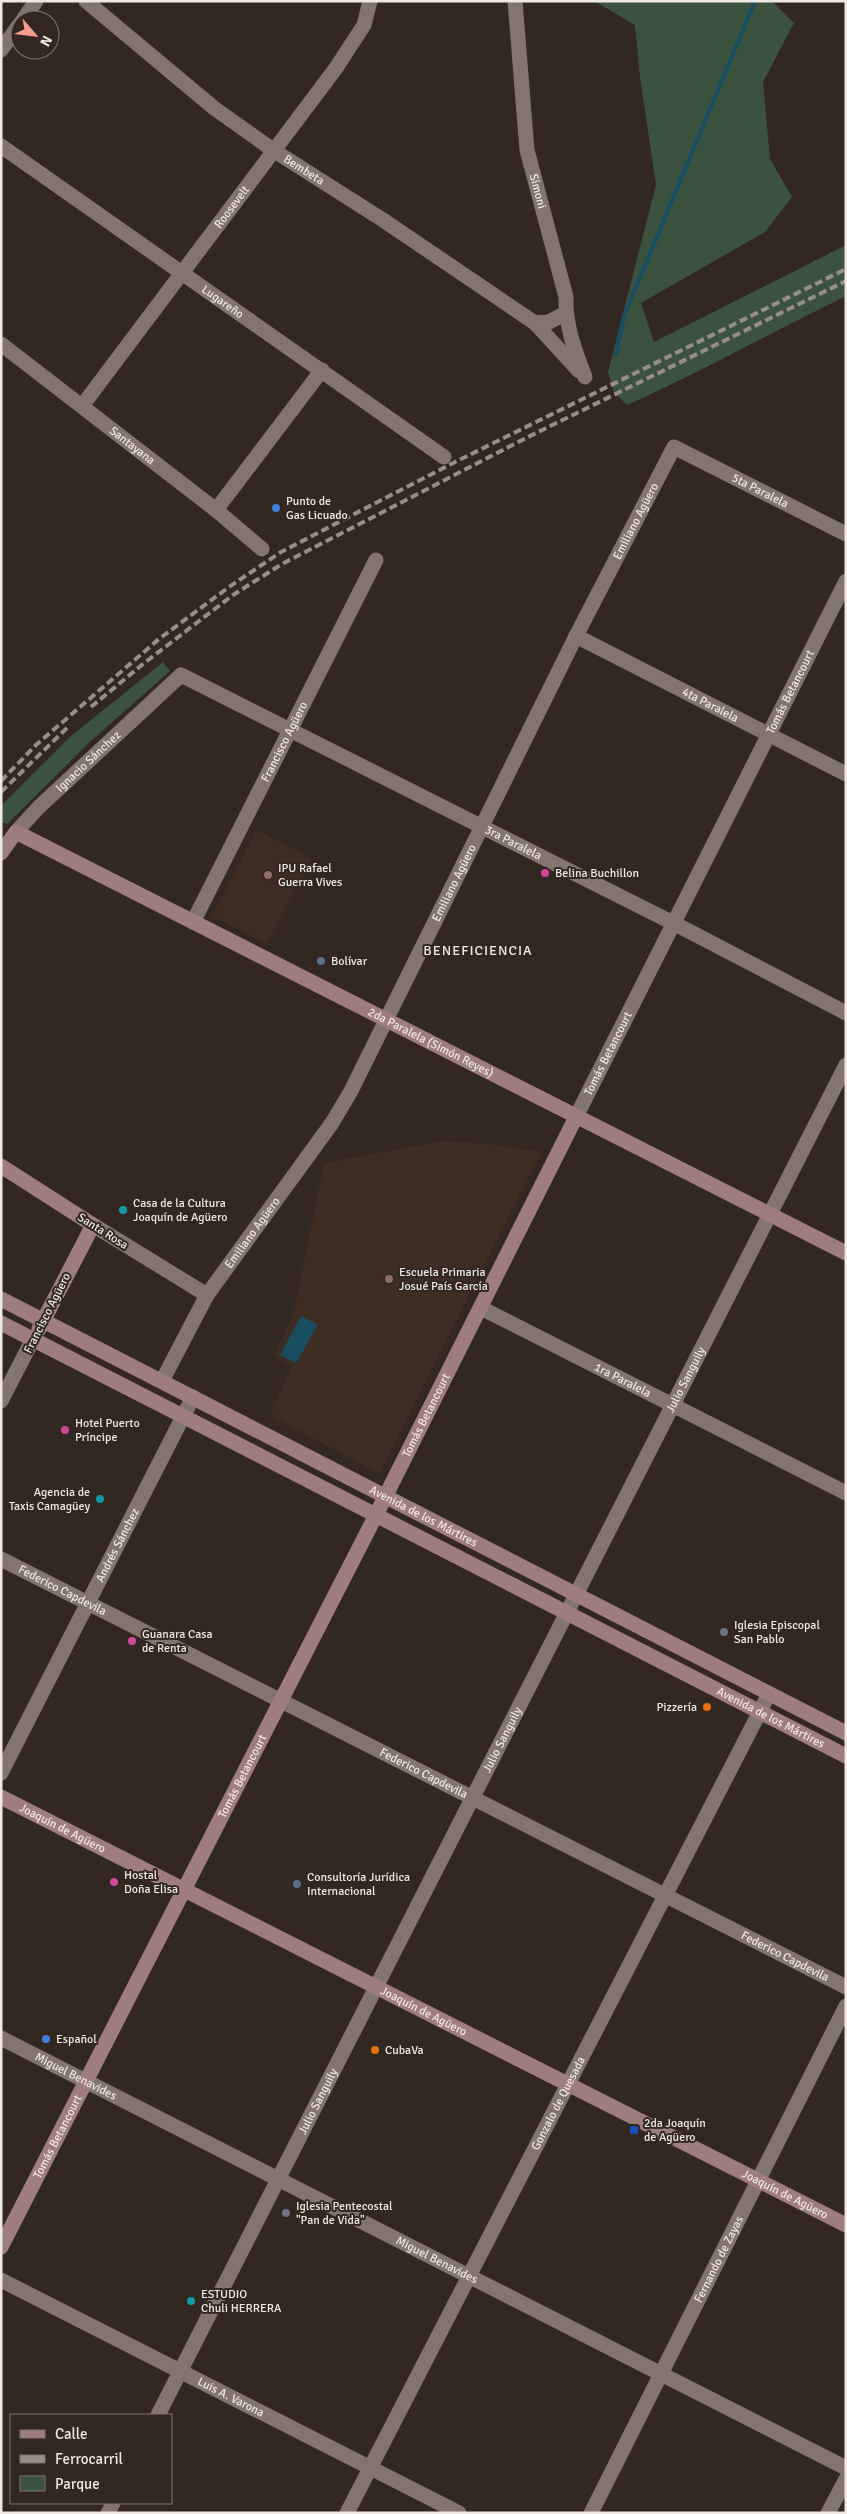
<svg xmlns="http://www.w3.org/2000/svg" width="847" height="2514" font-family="Signika,sans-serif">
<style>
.education{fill:#3d2d22}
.green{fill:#3b533e}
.water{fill:#194e61}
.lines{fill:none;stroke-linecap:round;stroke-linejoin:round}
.stream{stroke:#194e61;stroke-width:4.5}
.street{stroke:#81756d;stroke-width:15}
.secondary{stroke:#9d7d7d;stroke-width:15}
.rail{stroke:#978e88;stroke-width:4;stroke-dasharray:8 4;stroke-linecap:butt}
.shop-dot{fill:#3f7fe0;stroke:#322721;stroke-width:2}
.hotel-dot{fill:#d1479c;stroke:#322721;stroke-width:2}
.education-dot{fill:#8d6e63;stroke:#322721;stroke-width:2}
.service-dot{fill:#5c6f8a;stroke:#322721;stroke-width:2}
.culture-dot{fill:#0f9aa8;stroke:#322721;stroke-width:2}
.worship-dot{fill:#6b7280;stroke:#322721;stroke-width:2}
.food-dot{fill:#e8710a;stroke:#322721;stroke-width:2}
.transit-dot{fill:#1a4fb4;stroke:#322721;stroke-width:2}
.labels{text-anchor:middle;stroke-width:4;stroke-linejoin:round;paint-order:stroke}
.street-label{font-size:12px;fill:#efe8e3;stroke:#322721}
.poi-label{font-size:12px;fill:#efe8e3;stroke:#322721;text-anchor:start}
.neighbourhood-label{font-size:14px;letter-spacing:1px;fill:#efe8e3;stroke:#322721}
</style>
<rect width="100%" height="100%" fill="#322721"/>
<path class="education" d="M257 830 311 858 267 944 212 916Z
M442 1141 491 1144 541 1152 379 1474 270 1415 292 1366 274 1356 294 1313 324 1163Z"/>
<path class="green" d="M594 1H772L794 23 763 82 770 159 792 197 765 232 641 303 654 342 846 245V296C772 332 701 372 627 405L614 392 608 372 656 185 640 77 635 25Z
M163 662 170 671 91 741 7 824 1 822V806L71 736Z"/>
<path class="water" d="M301 1316 318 1325 296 1363 280 1355Z"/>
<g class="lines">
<path class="stream" d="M616 354 624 316 755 1"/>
<g class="street">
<path id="s1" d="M86 1 214 108 273 150 383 220 535 323 549 322 566 313"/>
<path id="s2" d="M515 1 527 150 566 297C565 325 575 351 585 377"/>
<path d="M23 20 36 1"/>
<path d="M1 50 20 24"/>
<path id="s3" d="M1 146 444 457"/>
<path d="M535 323 579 371"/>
<path id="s4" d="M1 344 216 510 262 549"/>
<path id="s5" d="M82 406 336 68 364 25 370 1"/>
<path d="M216 510 322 370"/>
<path id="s6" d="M576 636 846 774"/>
<path id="s7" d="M16 832 39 807 181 675 683 928 846 1013"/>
<path id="s8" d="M193 922 376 560"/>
<path id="s9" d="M576 1117 846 581"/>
<path d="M93 1225 207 1295"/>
<path id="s10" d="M481 1308 846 1493"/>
<path id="s11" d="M162 1381 207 1295 332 1123 351 1091 576 636 674 447 846 534"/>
<path d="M1 1401 33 1339"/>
<path id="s12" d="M1 1559 846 1987"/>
<path id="s13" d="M1 1773 193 1397"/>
<path id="s14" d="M1 2038 846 2468"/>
<path id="s15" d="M1 2280 459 2513"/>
<path id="s16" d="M158 2415 846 1065"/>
<path d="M108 2513 113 2503"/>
<path id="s17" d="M347 2513 769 1694"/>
<path id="s18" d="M591 2513 846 2006"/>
<path d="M828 2513 846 2479"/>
</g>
<g class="secondary">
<path id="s19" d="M1 853 16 832 846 1253"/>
<path d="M1 1166 93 1225 39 1329"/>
<path id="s20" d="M1 1299 846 1733"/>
<path id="s21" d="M1 1323 846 1756"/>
<path id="s22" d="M1 1797 846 2225"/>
<path id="s23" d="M1 2247 376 1515 576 1117"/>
</g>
<path class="rail" d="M91 707 143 664 233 595 282 564 528 437 846 281
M1 781 36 745 159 639 229 587 281 552 455 462 846 269
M1 792 70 725"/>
</g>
<g class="shop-dot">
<circle cx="276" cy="508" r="5"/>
<circle cx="46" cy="2039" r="5"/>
</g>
<g class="hotel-dot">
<circle cx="545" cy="873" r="5"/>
<circle cx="65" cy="1430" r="5"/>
<circle cx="132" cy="1641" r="5"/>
<circle cx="114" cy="1882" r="5"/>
</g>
<g class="education-dot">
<circle cx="268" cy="875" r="5"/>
<circle cx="389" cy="1279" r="5"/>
</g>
<g class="service-dot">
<circle cx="321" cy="961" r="5"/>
<circle cx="297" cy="1884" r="5"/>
</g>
<g class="culture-dot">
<circle cx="123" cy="1210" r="5"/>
<circle cx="100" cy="1499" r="5"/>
<circle cx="191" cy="2301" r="5"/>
</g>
<g class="worship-dot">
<circle cx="724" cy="1632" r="5"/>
<circle cx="286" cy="2213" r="5"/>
</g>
<g class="food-dot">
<circle cx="707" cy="1707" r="5"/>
<circle cx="375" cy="2050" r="5"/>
</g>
<rect class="transit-dot" x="629" y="2125" width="10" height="10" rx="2.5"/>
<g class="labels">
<g class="street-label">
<text dy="4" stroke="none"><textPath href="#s1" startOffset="276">Bembeta</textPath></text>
<text dy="4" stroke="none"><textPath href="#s2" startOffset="192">Simoni</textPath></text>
<text dy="4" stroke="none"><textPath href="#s5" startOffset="249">Roosevelt</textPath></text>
<text dy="4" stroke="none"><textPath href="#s3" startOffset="271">Lugareño</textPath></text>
<text dy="4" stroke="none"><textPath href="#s4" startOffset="166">Santayana</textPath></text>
<text dy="4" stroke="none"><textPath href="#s11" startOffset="1164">5ta Paralela</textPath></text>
<text dy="4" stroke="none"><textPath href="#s11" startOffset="984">Emiliano Agüero</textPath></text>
<text dy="4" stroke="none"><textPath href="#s9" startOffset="476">Tomás Betancourt</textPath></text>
<text dy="4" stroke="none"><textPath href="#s6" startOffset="151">4ta Paralela</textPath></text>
<text dy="4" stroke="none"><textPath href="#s8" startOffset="202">Francisco Agüero</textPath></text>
<text dy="4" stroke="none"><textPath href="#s7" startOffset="101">Ignacio Sánchez</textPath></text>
<text dy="4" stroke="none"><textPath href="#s7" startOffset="600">3ra Paralela</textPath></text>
<text dy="4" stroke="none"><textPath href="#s11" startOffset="579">Emiliano Agüero</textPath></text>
<text dy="4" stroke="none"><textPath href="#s19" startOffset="491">2da Paralela (Simón Reyes)</textPath></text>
<text dy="4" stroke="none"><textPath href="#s9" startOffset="71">Tomás Betancourt</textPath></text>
<text transform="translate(103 1231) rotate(32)" y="4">Santa Rosa</text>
<text dy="4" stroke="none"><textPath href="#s11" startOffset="174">Emiliano Agüero</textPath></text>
<text transform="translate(47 1313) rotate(-63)" y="4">Francisco Agüero</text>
<text dy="4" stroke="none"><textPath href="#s10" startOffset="159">1ra Paralela</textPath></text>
<text dy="4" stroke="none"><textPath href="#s16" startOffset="1162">Julio Sanguily</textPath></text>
<text dy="4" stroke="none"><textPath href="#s23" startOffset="934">Tomás Betancourt</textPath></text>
<text dy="4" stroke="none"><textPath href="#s20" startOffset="475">Avenida de los Mártires</textPath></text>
<text dy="4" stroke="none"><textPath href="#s13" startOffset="256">Andrés Sánchez</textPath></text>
<text dy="4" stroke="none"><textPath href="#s12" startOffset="69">Federico Capdevila</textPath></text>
<text dy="4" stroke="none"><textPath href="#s21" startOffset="865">Avenida de los Mártires</textPath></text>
<text dy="4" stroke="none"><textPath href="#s16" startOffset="758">Julio Sanguily</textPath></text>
<text dy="4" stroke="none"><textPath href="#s12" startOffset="474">Federico Capdevila</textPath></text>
<text dy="4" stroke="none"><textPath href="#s23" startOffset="529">Tomás Betancourt</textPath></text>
<text dy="4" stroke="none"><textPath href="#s22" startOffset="69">Joaquín de Agüero</textPath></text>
<text dy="4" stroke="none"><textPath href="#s12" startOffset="879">Federico Capdevila</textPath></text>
<text dy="4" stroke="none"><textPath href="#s22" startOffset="474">Joaquín de Agüero</textPath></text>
<text dy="4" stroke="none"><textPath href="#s14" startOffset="84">Miguel Benavides</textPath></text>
<text dy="4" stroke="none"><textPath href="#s16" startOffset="352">Julio Sanguily</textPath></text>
<text dy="4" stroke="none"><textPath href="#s17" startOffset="461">Gonzalo de Quesada</textPath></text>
<text dy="4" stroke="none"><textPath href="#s23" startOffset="124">Tomás Betancourt</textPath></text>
<text dy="4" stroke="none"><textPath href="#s22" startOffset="879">Joaquín de Agüero</textPath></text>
<text dy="4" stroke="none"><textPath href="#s14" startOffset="489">Miguel Benavides</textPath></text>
<text dy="4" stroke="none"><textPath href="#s18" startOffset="284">Fernando de Zayas</textPath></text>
<text dy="4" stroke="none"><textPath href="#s15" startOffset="258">Luis A. Varona</textPath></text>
</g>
<g class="poi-label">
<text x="286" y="505">Punto de<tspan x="286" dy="14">Gas Licuado</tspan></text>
<text x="278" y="872">IPU Rafael<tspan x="278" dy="14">Guerra Vives</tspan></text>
<text x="555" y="877">Belina Buchillon</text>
<text x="331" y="965">Bolívar</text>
<text x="133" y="1207">Casa de la Cultura<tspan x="133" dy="14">Joaquín de Agüero</tspan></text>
<text x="399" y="1276">Escuela Primaria<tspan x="399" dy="14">Josué País García</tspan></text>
<text x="75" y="1427">Hotel Puerto<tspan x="75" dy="14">Príncipe</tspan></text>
<text x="90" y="1496" text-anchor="end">Agencia de<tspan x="90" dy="14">Taxis Camagüey</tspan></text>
<text x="734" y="1629">Iglesia Episcopal<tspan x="734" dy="14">San Pablo</tspan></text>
<text x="142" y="1638">Guanara Casa<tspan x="142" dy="14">de Renta</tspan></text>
<text x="697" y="1711" text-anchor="end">Pizzería</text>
<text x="124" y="1879">Hostal<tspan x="124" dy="14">Doña Elisa</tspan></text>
<text x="307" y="1881">Consultoría Jurídica<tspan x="307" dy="14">Internacional</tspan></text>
<text x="56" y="2043">Español</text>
<text x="385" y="2054">CubaVa</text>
<text x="644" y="2127">2da Joaquín<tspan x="644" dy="14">de Agüero</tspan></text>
<text x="296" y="2210">Iglesia Pentecostal<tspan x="296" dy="14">"Pan de Vida"</tspan></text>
<text x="201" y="2298">ESTUDIO<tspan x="201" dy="14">Chuli HERRERA</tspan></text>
</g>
<g class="neighbourhood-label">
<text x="478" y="955">BENEFICIENCIA</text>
</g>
</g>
<rect width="847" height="2514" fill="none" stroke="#efe8e3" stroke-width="5"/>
<rect x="10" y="2414" width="162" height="90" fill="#322721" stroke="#7e746f"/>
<rect x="20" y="2430" width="25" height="8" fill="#9d7d7d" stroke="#7e746f"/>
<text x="55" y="2439" font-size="15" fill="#efe8e3">Calle</text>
<rect x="20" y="2455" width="25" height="8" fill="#978e88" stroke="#7e746f"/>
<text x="55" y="2464" font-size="15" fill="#efe8e3">Ferrocarril</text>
<rect x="20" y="2476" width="25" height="15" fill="#3b533e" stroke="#7e746f"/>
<text x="55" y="2489" font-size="15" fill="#efe8e3">Parque</text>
<g transform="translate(35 35) rotate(118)"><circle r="24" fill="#322721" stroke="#7e746f"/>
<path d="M0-4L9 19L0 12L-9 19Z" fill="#f59d8f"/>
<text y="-8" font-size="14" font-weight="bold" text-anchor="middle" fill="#efe8e3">N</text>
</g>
</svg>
